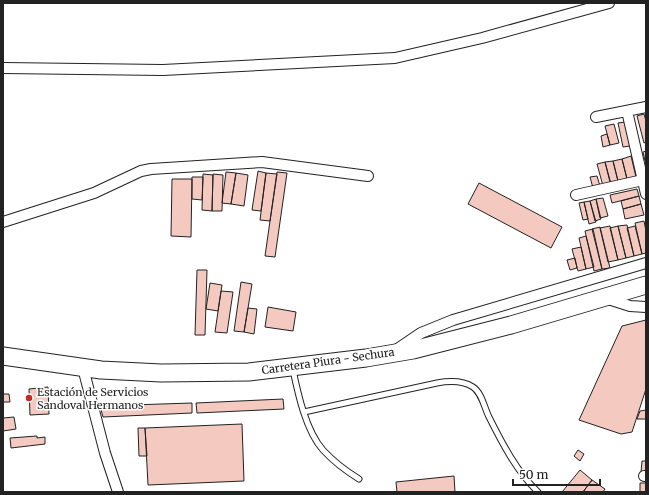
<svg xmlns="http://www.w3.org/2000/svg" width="649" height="495" font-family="Merriweather,serif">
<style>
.building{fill:#f3c9c0;stroke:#222}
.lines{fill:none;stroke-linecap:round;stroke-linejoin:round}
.service-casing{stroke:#222;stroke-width:7}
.minor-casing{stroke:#222;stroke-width:12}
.primary-casing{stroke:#222;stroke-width:19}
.service{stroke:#fff;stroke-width:5}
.minor{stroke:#fff;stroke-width:10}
.primary{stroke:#fff;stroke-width:17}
.poi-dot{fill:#c62828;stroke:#fff;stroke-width:1.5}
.labels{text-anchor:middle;stroke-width:3;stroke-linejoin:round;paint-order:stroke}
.street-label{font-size:11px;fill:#222;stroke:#fff}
.poi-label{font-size:11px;fill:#222;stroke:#fff;text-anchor:start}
</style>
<rect width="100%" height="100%" fill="#fff"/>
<path class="building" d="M644 114 646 121V142L644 143 637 116Z
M625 122 630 146 623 147 618 123Z
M614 124 619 143 610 145 605 126Z
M607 134 610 145 603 147 601 136Z
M646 151V160L645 161 643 152Z
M631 156 636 177 627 179 622 159Z
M622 159 627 179 618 181 613 161Z
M613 161 618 181 610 182 605 162Z
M605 162 611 184 603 186 597 164Z
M258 171 266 173 261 211 252 210Z
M226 172 236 173 231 204 222 203Z
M277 172 287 173 275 257 265 256Z
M236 173 248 175 244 206 231 204Z
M266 173 277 174 270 221 260 220Z
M203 174 213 175 212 211 202 210Z
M213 174 223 175 222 211H212Z
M597 176 600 186 593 188 590 177Z
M192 177H203L202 200 192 199Z
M172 179H192L191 237 171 236Z
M479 183 562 227 551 248 468 204Z
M637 189 639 196 612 203 610 195Z
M639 196 641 204 623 209 621 201Z
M603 198 608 216 600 218 596 199Z
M596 199 601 219 595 221 590 201Z
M590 201 596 222 589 224 584 202Z
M584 202 588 219 583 220 579 203Z
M641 204 644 215 625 219 623 209Z
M644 221 646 231V253L642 254 635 223Z
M627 225 634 256 626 258 618 226Z
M610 226 618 260 608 262 600 228Z
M618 226 626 258 618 260 610 228Z
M635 226 642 254 634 256 627 228Z
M600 227 610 268 602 269 592 229Z
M593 229 602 269 594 271 585 231Z
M586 236 594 267 586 269 579 238Z
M581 247 586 269 578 271 572 249Z
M575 258 577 268 570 270 567 260Z
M197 270H207L205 335H195Z
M241 282 252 284 244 332 234 331Z
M210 283 222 285 218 311 206 309Z
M221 291 233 292 227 333 215 332Z
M268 307 296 312 293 331 265 327Z
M248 308 257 309 254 334 244 332Z
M646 320V389L632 432 621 434 579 420 622 326Z
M48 387 49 414 30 415 29 389Z
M3 394H9L10 402H3Z
M283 399 284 409 197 413 196 403Z
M192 403V413L103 417 100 406Z
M646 410V419H637L640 411Z
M14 417 16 429 3 431V418Z
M242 424 244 481 148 485 145 428Z
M138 428H145L147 456H139Z
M37 436V438L45 437V444L11 448 10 438Z
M578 450 584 454 580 461 574 456Z
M642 461H646V473L641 472Z
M580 470 592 480 583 492H562Z
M454 476 455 492H397L396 482Z
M592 480 605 489 603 492H583Z
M640 483H646V492H640Z"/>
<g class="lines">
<g class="service-casing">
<path id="service" d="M293 370C298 394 306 431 323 450 334 462 346 471 359 479
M304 412 437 383C448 381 462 380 473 387 482 393 484 407 489 417 502 443 517 472 538 492"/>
</g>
<g class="minor-casing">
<path id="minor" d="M3 68 163 70 395 58 482 38 609 3
M627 111 646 194
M596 117 646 107
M576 195 643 180
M3 222 94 193 141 171 151 169 262 162 368 176
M605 298 630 306 646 307
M396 350 421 333 453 320 646 263
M83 368 105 453 118 492
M644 476H646"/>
</g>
<g class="primary-casing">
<path id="primary" d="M3 356 101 370 161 373 249 372 366 358 413 350 511 325 646 285"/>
</g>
<use href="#service" class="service"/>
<use href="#minor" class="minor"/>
<use href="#primary" class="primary"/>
</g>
<circle class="poi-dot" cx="29" cy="398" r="4"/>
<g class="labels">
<g class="street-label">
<text transform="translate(328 361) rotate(-8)" y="4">Carretera Piura - Sechura</text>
</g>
<g class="poi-label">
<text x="37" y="396">Estación de Servicios<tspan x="37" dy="13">Sandoval Hermanos</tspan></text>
</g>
</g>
<rect width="649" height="495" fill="none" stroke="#222222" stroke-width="8"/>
<path d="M513 479v6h87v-6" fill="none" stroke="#222222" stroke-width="2"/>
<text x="519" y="479" font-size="12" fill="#222222" stroke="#ffffff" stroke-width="3" paint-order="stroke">50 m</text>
</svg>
